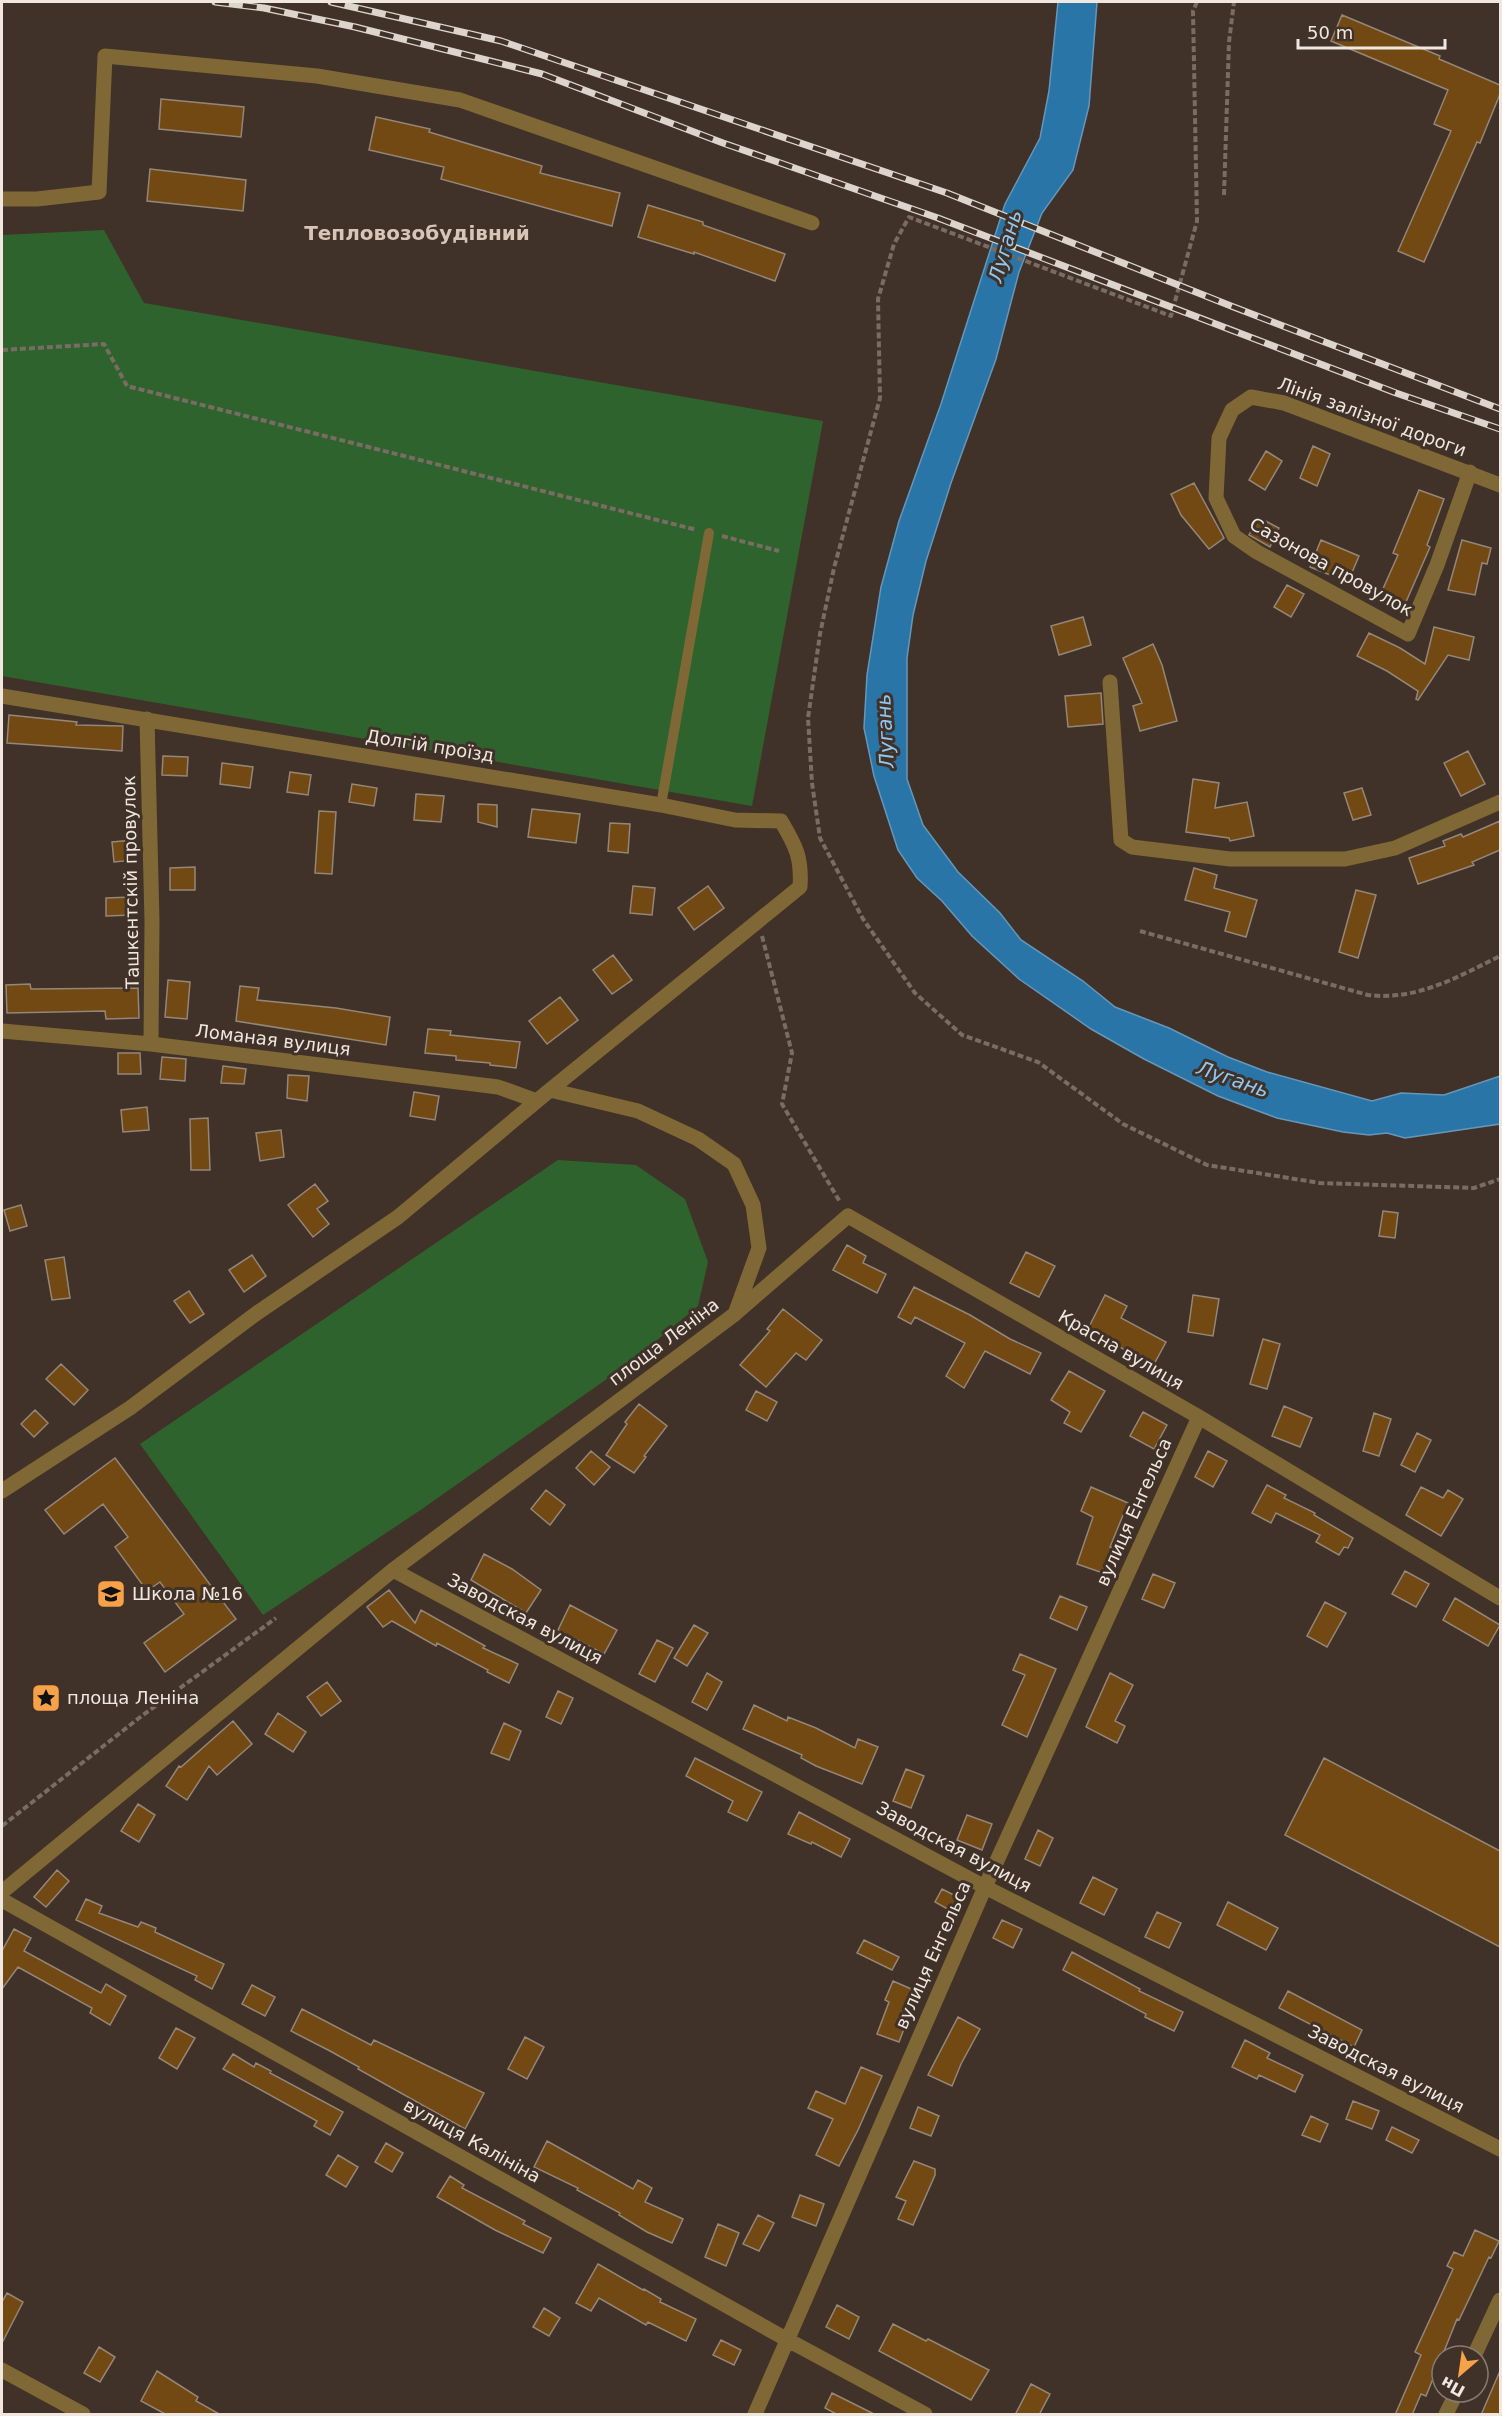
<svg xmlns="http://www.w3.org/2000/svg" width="1502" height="2416" font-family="'DejaVu Sans',sans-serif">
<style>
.green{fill:#2f632e}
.water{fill:#2a75a8;stroke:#6597b9;stroke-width:1.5}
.building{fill:#724813;stroke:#948678;stroke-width:1.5}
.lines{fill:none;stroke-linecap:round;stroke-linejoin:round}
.path{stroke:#786c63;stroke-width:4;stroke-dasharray:6 3;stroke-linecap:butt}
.service{stroke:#7f6835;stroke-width:10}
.minor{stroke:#7f6835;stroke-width:15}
.rail-casing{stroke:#ddd4cc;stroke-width:7}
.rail{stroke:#403228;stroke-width:4.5;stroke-dasharray:14;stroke-linecap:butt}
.labels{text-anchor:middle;stroke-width:6;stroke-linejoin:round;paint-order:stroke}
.street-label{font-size:18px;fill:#f0e7e0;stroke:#403228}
.poi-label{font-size:18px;fill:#f0e7e0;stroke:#403228;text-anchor:start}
.neighbourhood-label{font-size:20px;font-weight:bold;fill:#d7c5b9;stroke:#403228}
.water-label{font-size:20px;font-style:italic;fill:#91c8f2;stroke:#403228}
</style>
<rect width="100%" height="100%" fill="#403228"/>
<path class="green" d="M104 230 144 303 823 421 752 806 2 676V235Z
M558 1160 636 1165 685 1199 708 1262 698 1306 631 1362 422 1509 263 1615 140 1444Z"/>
<path class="water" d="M1058 2H1097L1089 106 1073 170 1042 213 1019 272 996 359 951 483 926 561 913 615 907 658V779L923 825 958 872 1000 913 1021 940 1083 981 1115 1007 1169 1028 1228 1057 1267 1072 1372 1101 1401 1093 1444 1095 1500 1076V1124L1405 1138 1387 1133 1369 1135 1343 1132 1277 1118 1218 1096 1144 1059 1091 1029 1019 979 972 936 942 901 917 878 898 850 874 776 864 728 867 675 881 587 899 521 941 404 1005 204 1040 138 1049 91Z"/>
<path class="building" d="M1342 15 1440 56 1439 59 1500 85V94L1480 143 1477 142 1424 262 1398 251 1451 131 1434 124 1448 90 1331 41Z
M161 99 244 107 241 137 159 129Z
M376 117 430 129 429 132 542 166 540 173 620 193 612 226 441 179 444 167 369 150Z
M150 169 246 180 243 211 147 201Z
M648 205 703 222V225L785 254 775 281 694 252V254L638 237Z
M1313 446 1330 454 1317 486 1300 478Z
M1266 451 1282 461 1265 490 1249 480Z
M1194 483 1224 538 1209 549 1181 515 1171 494Z
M1419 490 1444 499 1427 545 1430 547 1402 611 1378 600 1398 555 1393 553Z
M1258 517 1279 528 1270 547 1249 535Z
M1321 540 1359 556 1348 582 1310 567Z
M1462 540 1491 548 1487 564 1482 563 1475 595 1448 590Z
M1287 585 1304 594 1291 617 1274 607Z
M1083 617 1091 645 1059 655 1051 626Z
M1434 627 1474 637 1469 660 1448 655 1418 700 1416 699 1418 691 1387 671 1357 656 1369 633 1400 648 1425 664Z
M1153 644 1162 665 1177 721 1140 731 1133 706 1142 703 1123 658Z
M1101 693 1103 724 1068 727 1065 696Z
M9 715 77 722 76 725 123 726 122 751 7 743Z
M1468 751 1485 784 1461 796 1444 763Z
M163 756 188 757 187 776 162 775Z
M222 763 253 767 250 788 220 784Z
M290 772 311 775 308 795 287 792Z
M1193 779 1219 783 1215 808 1247 802 1254 836 1230 841 1229 838 1186 832Z
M352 784 377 788 374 806 349 802Z
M1362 788 1371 815 1353 820 1344 793Z
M416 794 444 796 441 822 414 820Z
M478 804 497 805V827L478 822Z
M532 809 580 814 576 843 528 837Z
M319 811 336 812 332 874 315 873Z
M1500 821V850L1472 862 1474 865 1418 884 1409 858 1445 846 1443 841 1461 834 1463 837Z
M610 823 630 824 628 853 608 851Z
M133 840 135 860 114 862 112 842Z
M195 867V890H170V868Z
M1194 868 1217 875 1214 888 1257 900 1246 937 1225 931 1230 912 1185 900Z
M633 886 655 888 652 915 630 913Z
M708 886 724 908 694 930 678 908Z
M1356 890 1376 895 1358 958 1339 952Z
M131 897 132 915 106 916V898Z
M613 955 632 980 612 994 593 970Z
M168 980 190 982 187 1019 165 1017Z
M30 984 31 989 138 988 139 1018 106 1019 105 1011 7 1013 6 985Z
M240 986 259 988 257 1000 336 1008 390 1017 386 1045 236 1021Z
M560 997 578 1020 547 1044 529 1021Z
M428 1029 451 1031 450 1035 520 1042 516 1068 490 1065V1063L456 1060V1056L425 1053Z
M118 1053H140L141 1074H118Z
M162 1057 186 1059 185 1081 160 1079Z
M223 1066 246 1069 244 1084 221 1083Z
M288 1075 309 1076 307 1101 287 1098Z
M414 1092 439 1096 435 1120 410 1116Z
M147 1107 149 1130 123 1132 121 1110Z
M208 1118 210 1170H191L190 1119Z
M281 1130 284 1157 260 1161 256 1133Z
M315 1184 328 1201 317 1209 329 1224 313 1237 288 1205Z
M21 1205 27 1226 10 1231 4 1210Z
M1383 1211 1398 1213 1395 1238 1379 1236Z
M847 1245 866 1256 863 1263 886 1274 877 1293 833 1270Z
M1026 1252 1055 1266 1039 1297 1010 1283Z
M252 1255 266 1276 244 1292 229 1270Z
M64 1257 70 1298 52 1300 45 1260Z
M914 1287 970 1315 1010 1339 1041 1353 1030 1374 985 1351 964 1388 946 1376 965 1343 915 1317 911 1324 898 1317Z
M189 1291 204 1314 190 1323 174 1301Z
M1105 1295 1127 1306 1121 1318 1166 1342 1153 1366 1088 1329Z
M1193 1295 1219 1299 1213 1336 1188 1332Z
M783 1309 822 1340 806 1360 796 1353 766 1387 740 1365 770 1331 767 1329Z
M1263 1339 1280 1344 1267 1389 1250 1384Z
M61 1364 88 1390 74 1405 46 1379Z
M1069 1371 1105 1391 1081 1432 1064 1423 1070 1412 1051 1400Z
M756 1391 777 1402 767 1421 746 1410Z
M639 1404 667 1426 644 1456 646 1457 634 1473 606 1455 627 1424 625 1422Z
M1284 1406 1312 1418 1300 1447 1272 1436Z
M35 1410 48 1423 34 1437 21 1424Z
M1143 1412 1167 1425 1154 1449 1130 1436Z
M1374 1413 1391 1419 1379 1456 1363 1451Z
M1417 1433 1431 1440 1415 1472 1401 1465Z
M591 1451 610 1467 594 1485 576 1468Z
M1208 1451 1227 1461 1213 1487 1195 1477Z
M115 1458 236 1619 165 1672 144 1643 184 1614 160 1582 147 1591 115 1547 128 1537 103 1504 64 1534 45 1510Z
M1267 1485 1286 1495 1284 1498 1315 1513 1314 1515 1353 1538 1348 1548 1344 1547 1339 1555 1316 1542 1320 1535 1276 1513 1271 1523 1252 1513Z
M1091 1487 1128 1503 1110 1547H1112L1103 1573 1077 1564 1093 1517 1081 1511Z
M1421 1487 1443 1498 1448 1490 1463 1499 1441 1536 1406 1515Z
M546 1490 565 1505 550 1525 531 1509Z
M484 1554 512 1569 541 1590 526 1613 471 1580Z
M1405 1571 1429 1584 1416 1607 1392 1594Z
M1153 1574 1175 1583 1164 1608 1142 1599Z
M389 1590 415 1623 421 1610 485 1646 483 1648 518 1664 509 1683 487 1672 488 1670 437 1643 436 1646 392 1621 383 1627 367 1607Z
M1060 1596 1087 1607 1077 1630 1050 1618Z
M1455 1598 1500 1625 1488 1646 1443 1620Z
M1325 1602 1346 1613 1327 1647 1307 1636Z
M570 1605 617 1630 604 1654 558 1630Z
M694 1625 708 1633 687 1666 674 1658Z
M657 1640 673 1648 655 1682 639 1674Z
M1020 1654 1056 1669 1027 1737 1002 1725 1025 1675 1013 1670Z
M707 1673 722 1682 707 1710 692 1702Z
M1110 1673 1133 1685 1115 1721 1125 1726 1117 1743 1086 1727Z
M327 1682 341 1701 321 1716 307 1697Z
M558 1691 573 1698 561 1724 546 1717Z
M754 1705 787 1721 788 1717 816 1728 855 1748 858 1739 878 1747 862 1784 816 1766 801 1758 802 1755 743 1729Z
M278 1713 306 1732 293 1752 265 1734Z
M233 1721 252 1744 217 1775 209 1766 187 1800 166 1786 179 1766 181 1767Z
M504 1723 521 1731 509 1760 491 1753Z
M695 1758 762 1792 747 1821 728 1812 733 1801 686 1776Z
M1324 1758 1500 1851V1947L1285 1835Z
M906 1769 924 1776 911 1808 893 1801Z
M138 1804 155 1815 139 1842 121 1831Z
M799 1812 850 1839 841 1857 812 1842 811 1844 788 1834Z
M967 1815 992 1824 982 1850 957 1840Z
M1038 1830 1053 1838 1040 1866 1025 1859Z
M57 1870 69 1881 46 1907 34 1897Z
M1093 1877 1117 1889 1104 1915 1080 1903Z
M942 1889 958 1897 951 1911 935 1902Z
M86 1899 102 1906 99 1913 138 1927 141 1922 156 1928 155 1932 224 1964 212 1989 195 1980 197 1976 76 1920Z
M1228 1902 1278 1928 1266 1950 1217 1925Z
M1157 1912 1181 1923 1169 1948 1145 1937Z
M1002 1920 1022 1929 1013 1948 993 1938Z
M14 1929 31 1938 24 1951 101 1993 106 1984 126 1996 110 2025 90 2013 92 2008 18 1967 2 1989V1951Z
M864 1940 899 1957 892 1970 857 1953Z
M1072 1952 1140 1989 1139 1991 1183 2012 1174 2031 1145 2017 1146 2014 1063 1970Z
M893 1981 918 1992 899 2042 877 2034 889 2002 885 2000Z
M252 1985 275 1997 265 2016 242 2004Z
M1288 1991 1362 2030 1354 2047 1279 2008Z
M302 2009 371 2045 374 2040 484 2093 465 2129 358 2069 359 2067 330 2051 291 2031Z
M958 2017 980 2029 961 2064 952 2086 928 2075Z
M176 2028 195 2038 177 2069 159 2058Z
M525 2037 544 2047 527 2079 508 2069Z
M1245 2040 1270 2053 1267 2058 1303 2075 1295 2092 1259 2075 1257 2079 1232 2067Z
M233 2054 254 2067 256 2063 271 2071 270 2073 343 2112 330 2135 314 2126 317 2121 223 2069Z
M861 2067 882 2076 858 2130 839 2166 816 2155 833 2119 808 2108 816 2091 845 2104Z
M1353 2101 1379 2111 1372 2129 1346 2119Z
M918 2107 939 2116 931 2136 910 2128Z
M1311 2116 1328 2124 1320 2142 1302 2135Z
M1392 2127 1419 2140 1412 2153 1386 2140Z
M547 2141 633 2189 638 2180 652 2188 645 2202 683 2219 672 2243 647 2232 619 2215 620 2213 577 2190 578 2188 534 2167Z
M386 2143 403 2153 392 2172 375 2162Z
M338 2155 358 2167 346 2187 326 2175Z
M914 2161 935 2169V2175L913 2225 898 2219 906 2201 896 2197Z
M450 2176 464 2185 462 2188 525 2221 523 2224 551 2238 543 2253 495 2230 437 2197Z
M800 2195 824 2204 816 2226 792 2217Z
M758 2215 774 2223 759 2251 743 2244Z
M718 2224 739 2233 726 2266 705 2257Z
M1475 2230 1499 2241 1491 2258 1489 2257 1459 2320 1457 2319 1426 2396 1421 2394 1412 2415H1395L1421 2355 1415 2352 1453 2269 1447 2266 1454 2252 1463 2256Z
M598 2264 643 2290 644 2289 661 2299 660 2302 696 2319 686 2341 648 2322 646 2325 599 2298 591 2311 576 2303Z
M7 2293 23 2302 2 2343V2302Z
M837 2305 859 2317 849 2339 826 2327Z
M544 2308 560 2318 549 2336 533 2327Z
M893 2324 926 2341 928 2339 989 2370 971 2400 879 2351Z
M721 2340 741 2350 734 2365 713 2355Z
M99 2347 115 2357 100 2382 84 2373Z
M157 2371 198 2397 196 2401 221 2415H167L141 2401Z
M1500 2371V2415H1481Z
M1031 2384 1050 2394 1039 2415H1015Z
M832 2393 876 2415H838L825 2408Z"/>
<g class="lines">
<path class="path" d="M1197 2 1193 11 1197 221 1171 316 909 217 894 244 878 299 880 398 834 568 820 634 808 718 812 783 820 838 863 919 915 993 962 1035 1038 1062 1123 1124 1207 1165 1320 1183 1474 1188 1500 1179
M1224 195 1229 42 1234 2
M2 350 104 344 127 386 697 530
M722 536 779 551
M1140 931 1368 995C1416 1001 1458 977 1500 956
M762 936 792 1053 782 1104 840 1202
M2 1826 139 1718 276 1618"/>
<path class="service" d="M661 805 709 533"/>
<path class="minor" d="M2 199H37L99 192 105 56 317 76 460 100 812 223
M1470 472 1437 565 1408 634 1257 552 1234 536 1216 498 1219 438 1232 410 1251 397 1284 403 1500 485
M1110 682 1121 840 1132 847 1230 859H1345L1395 848 1500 802
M2 696 661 805 735 820 781 821C796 846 802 858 800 887L550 1090
M147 719 152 921 151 1044
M2 1031 151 1044 498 1087 537 1101
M737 1312 848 1216 1199 1417 1500 1598
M2 1491 130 1408 257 1313 398 1217 550 1090 638 1111 698 1139 734 1164 753 1205 759 1248 735 1314 393 1570 2 1892
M393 1570 985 1887 1500 2149
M2 1900 786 2339 925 2414
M1474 2356 1500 2300
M2 2370 83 2414
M755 2414 985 1887 1199 1417
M1446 2414 1457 2392"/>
<g class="rail-casing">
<path id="rail" d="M215 2 264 8 355 27 542 74 723 143 938 218 1396 393 1500 429
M331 2 501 41 947 193 1231 306 1500 409"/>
</g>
<use href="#rail" class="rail"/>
</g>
<defs>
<g id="school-square" transform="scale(1.5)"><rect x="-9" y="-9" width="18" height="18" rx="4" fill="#f7a149" stroke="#403228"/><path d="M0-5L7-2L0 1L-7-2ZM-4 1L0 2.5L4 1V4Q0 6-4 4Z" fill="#111"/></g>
<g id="sight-square" transform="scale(1.5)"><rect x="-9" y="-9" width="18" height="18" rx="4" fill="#f7a149" stroke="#403228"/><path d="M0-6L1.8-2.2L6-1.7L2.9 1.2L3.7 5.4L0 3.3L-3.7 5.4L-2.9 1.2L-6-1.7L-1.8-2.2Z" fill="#111"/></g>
</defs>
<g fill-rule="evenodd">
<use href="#school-square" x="111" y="1594"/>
<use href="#sight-square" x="46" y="1698"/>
</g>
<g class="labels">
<g class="street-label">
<text transform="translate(1372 417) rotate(20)" y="6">Лінія залізної дороги</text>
<text transform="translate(1331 567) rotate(29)" y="6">Сазонова провулок</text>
<text transform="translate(430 746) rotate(9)" y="6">Долгій проїзд</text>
<text transform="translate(131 882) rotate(-91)" y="6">Ташкєнтскій провулок</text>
<text transform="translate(273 1040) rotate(7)" y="6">Ломаная вулиця</text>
<text transform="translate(664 1342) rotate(-37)" y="6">площа Леніна</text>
<text transform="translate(1121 1350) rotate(30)" y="6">Красна вулиця</text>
<text transform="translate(1134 1512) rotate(-66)" y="6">вулиця Енгельса</text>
<text transform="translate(525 1619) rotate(28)" y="6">Заводская вулиця</text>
<text transform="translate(954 1847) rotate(28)" y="6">Заводская вулиця</text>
<text transform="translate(933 1955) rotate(-66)" y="6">вулиця Енгельса</text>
<text transform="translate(1386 2069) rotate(27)" y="6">Заводская вулиця</text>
<text transform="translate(472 2141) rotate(29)" y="6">вулиця Калініна</text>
</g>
<g class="poi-label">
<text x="132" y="1600">Школа №16</text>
<text x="67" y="1704">площа Леніна</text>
</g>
<g class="neighbourhood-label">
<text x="417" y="240">Тепловозобудівний</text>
</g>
<g class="water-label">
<text transform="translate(1005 246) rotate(-74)" y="7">Лугань</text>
<text transform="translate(885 731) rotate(-93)" y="7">Лугань</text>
<text transform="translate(1233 1079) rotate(19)" y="7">Лугань</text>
</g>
</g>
<rect width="1502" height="2416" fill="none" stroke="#f0e7e0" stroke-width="6"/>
<g transform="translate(1460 2374) rotate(209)"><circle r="28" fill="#403228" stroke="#867a72" stroke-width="1.5"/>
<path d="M0-4.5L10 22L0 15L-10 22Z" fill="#f7a149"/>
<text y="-9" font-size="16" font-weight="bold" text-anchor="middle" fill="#f0e7e0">Пн</text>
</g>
<path d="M1298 39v9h147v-9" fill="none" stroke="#f0e7e0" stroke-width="3"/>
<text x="1307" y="39" font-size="18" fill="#f0e7e0" stroke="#403228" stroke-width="4.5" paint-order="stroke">50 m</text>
</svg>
